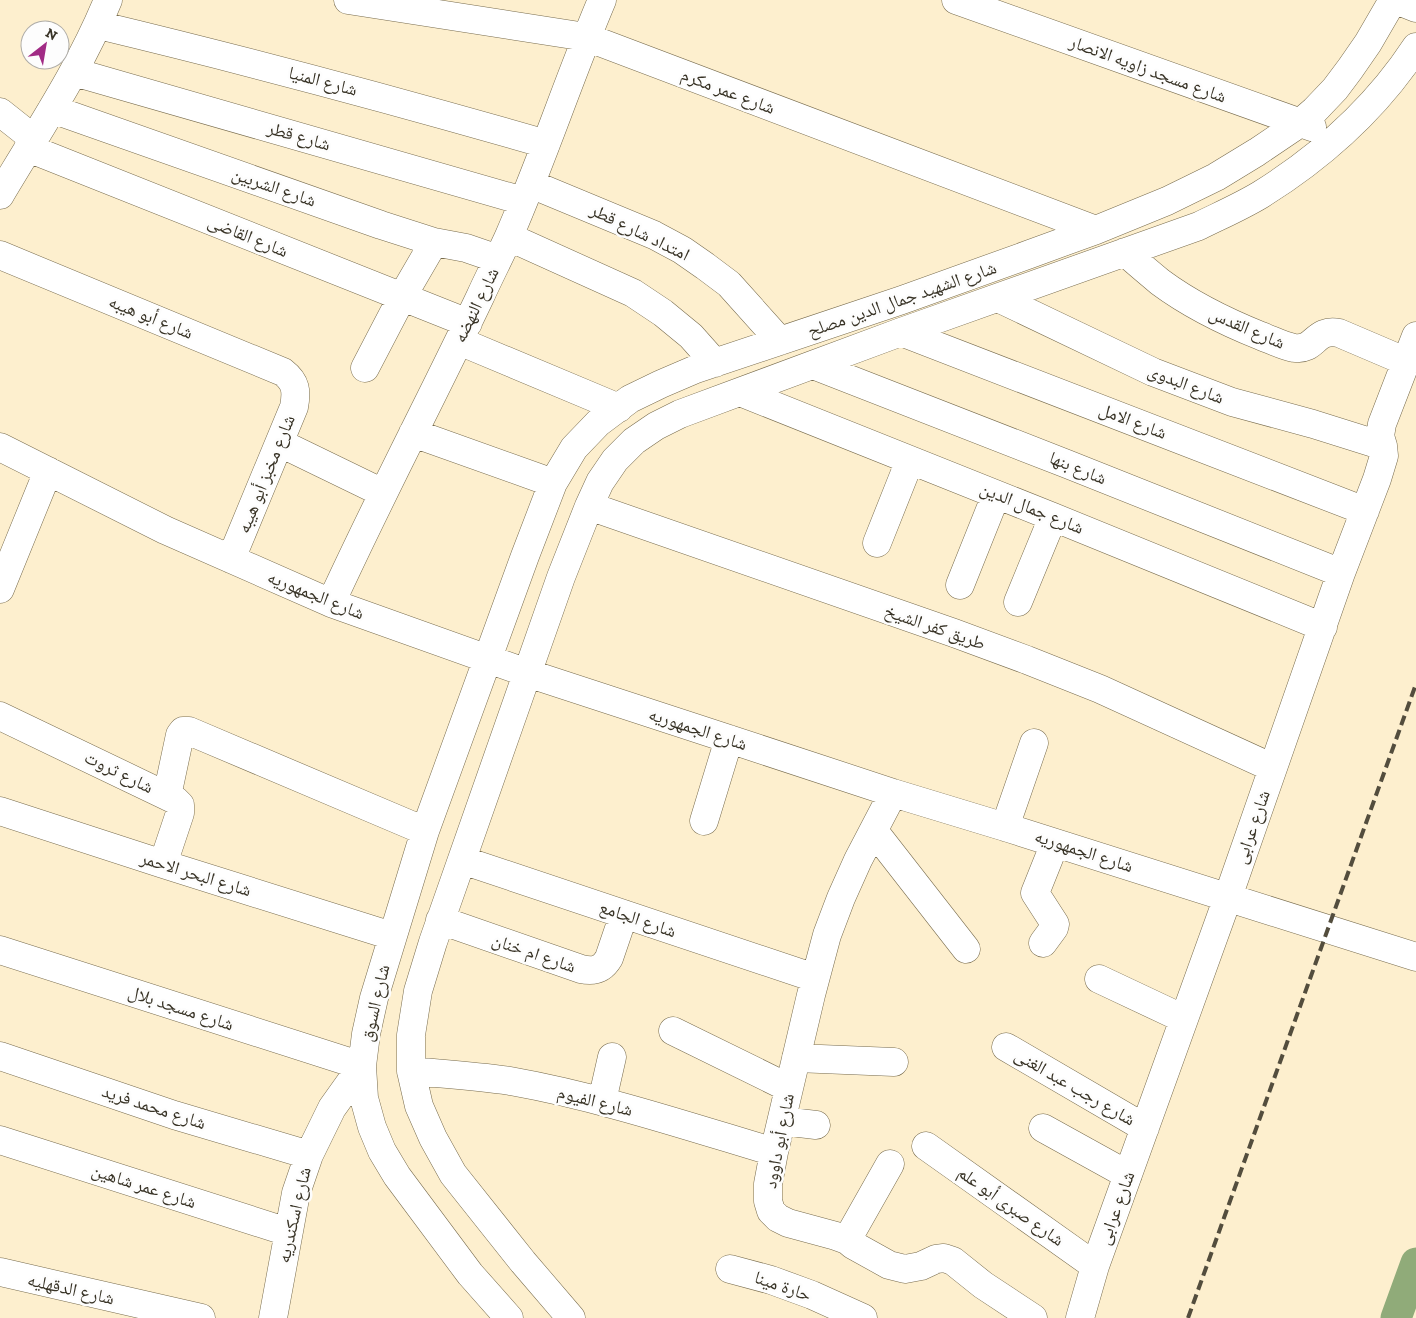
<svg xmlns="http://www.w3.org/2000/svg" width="1416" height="1318" font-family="'Zilla Slab','Noto Naskh Arabic',serif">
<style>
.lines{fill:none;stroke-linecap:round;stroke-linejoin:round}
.canal{stroke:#90ab79;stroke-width:31}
.minor-casing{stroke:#786c4e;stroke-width:29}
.minor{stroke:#fff;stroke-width:28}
.rail{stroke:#534d3d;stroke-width:4;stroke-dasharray:10 5;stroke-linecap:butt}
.labels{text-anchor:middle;stroke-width:5;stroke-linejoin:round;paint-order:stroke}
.street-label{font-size:18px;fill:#383326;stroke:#fdfdfd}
</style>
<rect width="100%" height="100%" fill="#fdefce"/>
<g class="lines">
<path class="canal" d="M1396 1318 1416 1263"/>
<g class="minor-casing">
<path id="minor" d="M348 0 586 37 1096 230
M956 0 1312 127
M1396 0 1416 8
M98 25C248 61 397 101 546 144
M74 72 523 201
M52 109 381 225 434 242 466 248 498 259
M0 112 34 139
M28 148 468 323
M531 184 654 235 682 250 705 266 729 284 780 341
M0 195C38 131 80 69 108 0
M509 237 633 293 663 313 691 336 715 363
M1125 252C1136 262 1148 272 1160 282 1191 305 1226 322 1261 336 1272 340 1283 346 1294 348 1316 351 1314 328 1339 333L1407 362
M0 255 283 372C296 382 297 391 294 407L231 559
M998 298 1153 372 1232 402 1313 424 1383 446
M901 332 1365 511
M459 341 619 408
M813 365 1067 464 1341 573
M365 368 402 297 434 242
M740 392 1053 517 1323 627
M413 433 553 483
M280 443 383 493
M0 447 165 530 331 603 527 673 729 739 893 793 1005 827 1416 957
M589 506 954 633 1027 660 1100 689 1273 768
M877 543 910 460
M960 585 996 495
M0 589 48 471
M1018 602 1053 517
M331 603C378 500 431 400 480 297 489 277 500 256 509 236 543 158 569 78 602 0
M0 716 175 800 180 805V813L163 864
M893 793 858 860 841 898 827 935 811 995 774 1152 768 1184V1201L771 1211 778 1218 788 1223 836 1236 847 1240 853 1245 889 1265 905 1269 921 1266 936 1259 944 1258 953 1261 983 1285 1033 1318
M167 796 180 735 183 731H189L425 831
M0 811 163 864 392 936
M704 821 729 739
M1005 827 1034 743
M874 831 966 949
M462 860 815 978
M440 920 581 969C594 972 602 970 609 958L624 914
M1043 943 1054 928 1055 924 1035 893 1055 843
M0 950 362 1066 332 1108 309 1155 296 1193 273 1318
M1099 979 1184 1019
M673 1031 789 1088
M1006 1047 1145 1128
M0 1056 174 1115 309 1155
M796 1058 894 1062
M411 1071C444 1074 477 1076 510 1081 600 1097 687 1126 774 1152
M602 1101 612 1057
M782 1121 816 1125
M1043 1128 1128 1175
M0 1140 288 1232
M926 1146 1095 1266
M847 1240 890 1164
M730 1269 771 1280 812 1295 863 1318
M0 1272 201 1318
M509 1318 470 1274 397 1176 382 1151 372 1127 364 1098 362 1066 366 1034 374 998 425 831 525 556 553 483 574 448 598 423 630 399 661 384 696 369 902 300 1030 254 1096 230 1167 201 1216 177 1257 152 1300 123 1315 110 1335 89 1350 69 1368 43 1393 0
M571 1318 523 1262 453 1174 433 1138 419 1106 411 1071V1035L418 991 433 942 561 577 589 506 600 482 615 460 634 441 656 426 680 414 901 332 1199 226C1219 216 1240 207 1260 195 1321 157 1376 108 1416 47
M1080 1318 1095 1266 1228 897 1341 573 1377 479 1384 456 1383 446 1380 436 1382 424 1416 336"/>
</g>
<use href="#minor" class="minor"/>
<path class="rail" d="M1188 1318 1416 684"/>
</g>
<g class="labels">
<g class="street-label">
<text transform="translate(1148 69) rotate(20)" y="6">شارع مسجد زاويه الانصار</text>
<text transform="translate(323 81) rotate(15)" y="6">شارع المنيا</text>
<text transform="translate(728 91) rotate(21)" y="6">شارع عمر مكرم</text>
<text transform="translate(299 136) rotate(16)" y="6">شارع قطر</text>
<text transform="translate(274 187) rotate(19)" y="6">شارع الشربين</text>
<text transform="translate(640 232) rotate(26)" y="6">امتداد شارع قطر</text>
<text transform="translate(248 236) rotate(22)" y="6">شارع القاضى</text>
<text transform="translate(902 299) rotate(-19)" y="6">شارع الشهيد جمال الدين مصلح</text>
<text transform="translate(476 305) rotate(-64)" y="6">شارع النهضه</text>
<text transform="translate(151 317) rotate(22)" y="6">شارع أبو هيبه</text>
<text transform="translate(1247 328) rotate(23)" y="6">شارع القدس</text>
<text transform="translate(1186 384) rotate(21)" y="6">شارع البدوى</text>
<text transform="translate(1133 421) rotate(21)" y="6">شارع الامل</text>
<text transform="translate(1078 468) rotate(22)" y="6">شارع بنها</text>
<text transform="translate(266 474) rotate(-68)" y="6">شارع مخبز أبو هيبه</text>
<text transform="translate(1032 508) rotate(22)" y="6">شارع جمال الدين</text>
<text transform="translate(316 595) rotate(22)" y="6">شارع الجمهوريه</text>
<text transform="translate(935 627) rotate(19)" y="6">طريق كفر الشيخ</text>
<text transform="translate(698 729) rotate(18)" y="6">شارع الجمهوريه</text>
<text transform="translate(119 772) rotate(26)" y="6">شارع ثروت</text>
<text transform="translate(1252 827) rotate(-71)" y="6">شارع عرابى</text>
<text transform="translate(1084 851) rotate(18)" y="6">شارع الجمهوريه</text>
<text transform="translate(196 874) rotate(17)" y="6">شارع البحر الاحمر</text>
<text transform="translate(638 919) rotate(19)" y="6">شارع الجامع</text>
<text transform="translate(534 953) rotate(19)" y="6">شارع ام خنان</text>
<text transform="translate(375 1003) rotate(-77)" y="6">شارع السوق</text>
<text transform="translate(181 1008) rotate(18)" y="6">شارع مسجد بلال</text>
<text transform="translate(1075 1087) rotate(30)" y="6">شارع رجب عبد الغنى</text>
<text transform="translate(595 1101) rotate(14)" y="6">شارع الفيوم</text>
<text transform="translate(154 1107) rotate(18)" y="6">شارع محمد فريد</text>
<text transform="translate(779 1141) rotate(-79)" y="6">شارع أبو داوود</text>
<text transform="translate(144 1186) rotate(18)" y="6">شارع عمر شاهين</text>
<text transform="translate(1011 1206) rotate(35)" y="6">شارع صبرى أبو علم</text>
<text transform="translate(1116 1208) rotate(-70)" y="6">شارع عرابى</text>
<text transform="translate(294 1215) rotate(-77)" y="6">شارع اسكندريه</text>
<text transform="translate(783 1286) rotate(19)" y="6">حارة مينا</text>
<text transform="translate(71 1289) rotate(13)" y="6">شارع الدقهليه</text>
</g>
</g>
<g transform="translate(45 45) rotate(31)"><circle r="24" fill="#fdfdfd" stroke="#aeaca7"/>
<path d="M0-4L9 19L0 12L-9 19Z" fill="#a12b85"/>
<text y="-8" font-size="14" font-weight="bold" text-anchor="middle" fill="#383326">N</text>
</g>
</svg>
